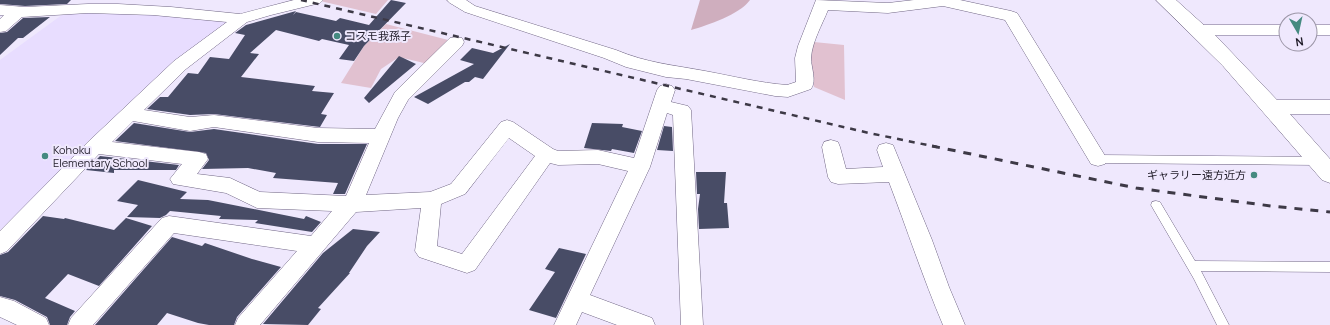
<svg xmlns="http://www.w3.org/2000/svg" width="1330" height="325" font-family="Manrope,'Noto Sans JP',sans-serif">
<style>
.built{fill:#e8ddff}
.green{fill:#e1c1d0}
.forest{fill:#cfaebe}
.building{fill:#484c66}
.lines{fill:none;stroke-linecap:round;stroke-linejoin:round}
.service-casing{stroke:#716785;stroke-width:1}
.minor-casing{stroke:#716785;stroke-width:1}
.tertiary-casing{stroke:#716785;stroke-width:1}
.service{fill:#fff;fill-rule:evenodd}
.minor{fill:#fff;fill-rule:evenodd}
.tertiary{fill:#fff;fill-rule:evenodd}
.rail-far1{stroke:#3d3946;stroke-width:2.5;stroke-dasharray:6 6;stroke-linecap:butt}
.rail{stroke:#3d3946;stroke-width:3;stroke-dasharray:8 8;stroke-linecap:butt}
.poi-dot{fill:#458a80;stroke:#efe8fd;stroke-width:1.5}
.labels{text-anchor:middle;stroke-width:4;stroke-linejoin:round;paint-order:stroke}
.poi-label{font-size:11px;fill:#1f1b27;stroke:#efe8fd;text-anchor:start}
</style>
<rect width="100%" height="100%" fill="#efe8fd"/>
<path class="built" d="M70 9 241 19 180 65 0 247V60Z"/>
<path class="green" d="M316 0H388L376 14Z
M386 24 456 42 432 65 399 57 381 69 371 88 341 83 364 46Z
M814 42 844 45 845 100 814 87 809 59Z"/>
<path class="forest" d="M700 0H750C739 15 708 25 691 30Z"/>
<path class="building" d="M0 0H71L67 4 25 6 0 4Z
M391 0 406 3 364 46 354 61 339 59 349 45 322 39 319 41 276 30 250 53 259 54 241 77 315 86 312 91 334 93 321 114 327 115 320 127 214 114 190 115 147 109 160 97H168L188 73 198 74 210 57 229 59 245 35 235 33 246 25 296 11 293 15 296 12 336 21 340 18 369 25Z
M50 17 23 38H18L0 55V33L7 32 23 18Z
M510 44 483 79 475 77 469 82H465L428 104 414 97 474 64 460 60 472 48 493 53Z
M399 56 416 64 369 103 364 98Z
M134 123 190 132 214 129 318 144H367L345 194H333L338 183 273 178 276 173 248 168 202 169 209 160 206 153 115 141Z
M592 123 623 124 622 127 642 131 634 153 612 149 611 151 584 148Z
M664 126 672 127 673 151 657 150Z
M100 156 179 165 176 170H114V173L86 170Z
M696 172H726L724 203H727L729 228 699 229 698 209 700 194H697Z
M138 180 187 192 180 199 208 200 304 219 306 216 321 222 312 232 255 223 258 220 219 219 221 216 170 211 166 215 160 218 127 217 138 205 117 201Z
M43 216 64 219 65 218 114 230 126 218 152 226 99 286 68 274 45 298 75 311 70 317 67 325H50L47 317 15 300 0 296V255L8 252Z
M353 229 380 232 367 246 349 273H350L318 308 321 309 308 325 263 324 323 253Z
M172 237 202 246 205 243 252 259 281 267 237 317 234 325H209L198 323 167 313 157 325H95Z
M559 248 586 254 556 318 529 310 555 272 545 269Z"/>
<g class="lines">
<g class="service-casing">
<path id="service" d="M1098 155 1318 157 1322 158 1323 161 1322 164 1318 165 1098 163 1094 162 1093 159 1094 156Z
M1156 201 1160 202 1195 261 1330 262V272L1201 271 1229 325H1217L1194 279 1151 205 1152 202Z"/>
</g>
<g class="minor-casing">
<path id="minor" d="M294 0H323L320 3 271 15 247 22 186 69 144 110 190 117 214 115 318 128 375 129 395 92 450 38 456 37 462 38 464 42 462 46 408 100 398 118 366 195 430 192 451 184 501 122 507 120 513 122 553 149 558 151 598 150 634 158 657 90 660 86 666 84 672 86 675 90 671 102 688 106 691 110 703 325H681L673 115 667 113 650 167 590 295 652 318 655 325H617L582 312 576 325H554L628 171 598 164 558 165 550 163 475 270 467 273 419 257 415 251 421 208 356 212 260 325H235L238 318 297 251 174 233 93 325H68L71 318 162 218 169 216 311 236 332 211 257 208 226 193 173 184 170 179 182 164 99 154 7 251 0 254V231L88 142 174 61 227 22 153 15 88 13 22 17 6 31 0 32V19L4 15H0V5L25 7 88 4H118L171 7 240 14ZM133 121 190 131 214 127 318 142 369 143 346 196 260 192 230 178 197 174 208 159 206 154 199 152 112 142ZM509 138 535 156 462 254 437 246 441 204 465 194Z
M447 0H466L475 6 616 50C647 63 673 65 705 71 732 76 760 83 787 85L796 82 795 58 798 46 816 0 888 3 914 0H960L1011 11 1017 13 1019 16 1107 159 1105 164 1098 166 1091 164 1005 20 943 6 888 13 828 10C822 25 812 42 811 58 811 68 817 80 811 89L788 97 775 96 686 79 666 77 626 67 604 58 465 12 450 3Z
M1200 25H1286V35H1200L1194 34 1192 30 1194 26Z
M1310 25H1330V35H1310Z
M831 140 838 142 840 147 846 169 883 167 877 150 879 145 886 143 893 145 932 240 949 287 965 325H943C923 278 907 229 889 182L838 184 831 182 828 177 822 147 824 142Z
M0 297 14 301 46 318 49 325H17L0 317Z"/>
</g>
<g class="tertiary-casing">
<path id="tertiary" d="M1156 0H1176L1216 36 1277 100H1330V114H1290L1330 159V183L1322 180 1223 66Z"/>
</g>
<use href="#service" class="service"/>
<use href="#minor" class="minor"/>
<use href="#tertiary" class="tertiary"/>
<path class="rail-far1" d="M301 0 869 133 937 147"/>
<path class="rail" d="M932 146 1136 188 1271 206 1330 212"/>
</g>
<g class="poi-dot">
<circle cx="337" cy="36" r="4"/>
<circle cx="45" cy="156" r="4"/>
<circle cx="1254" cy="175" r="4"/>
</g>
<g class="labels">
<g class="poi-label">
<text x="345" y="40">コスモ我孫子</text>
<text x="53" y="154">Kohoku<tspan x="53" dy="13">Elementary School</tspan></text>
<text x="1246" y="179" text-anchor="end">ギャラリー遠方近方</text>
</g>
</g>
<g transform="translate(1298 32) rotate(171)"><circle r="19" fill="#efe8fd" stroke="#9c96a7"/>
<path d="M0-3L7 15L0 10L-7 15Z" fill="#458a80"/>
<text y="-6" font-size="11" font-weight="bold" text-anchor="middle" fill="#1f1b27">N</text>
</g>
</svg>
